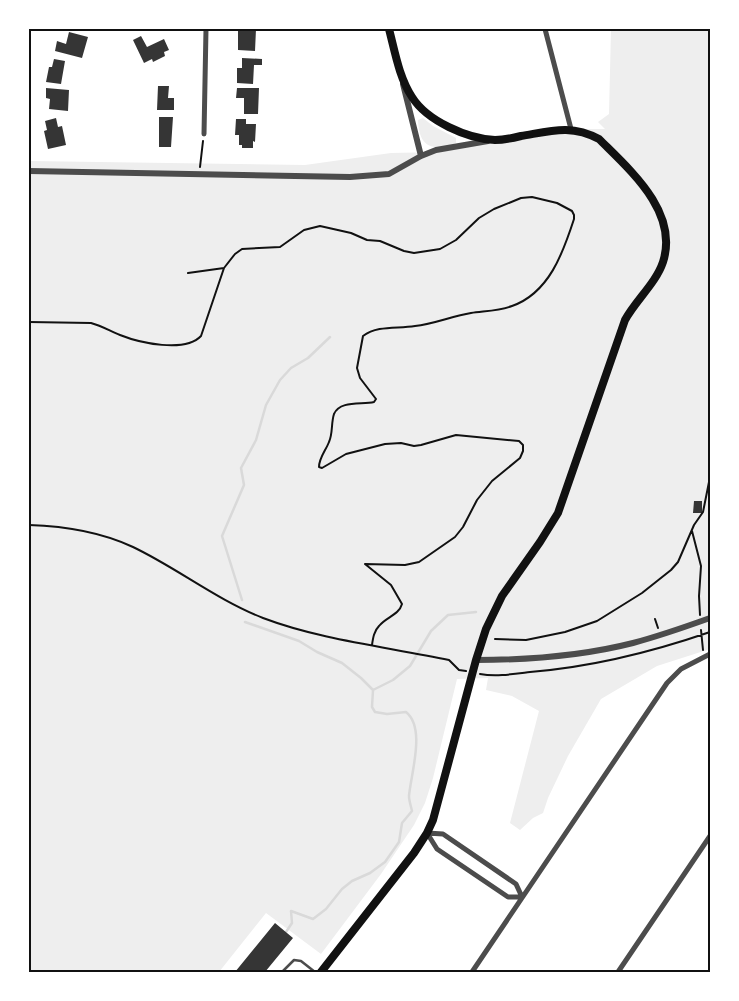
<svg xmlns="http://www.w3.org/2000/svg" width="739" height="1001" font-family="Karla,sans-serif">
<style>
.green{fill:#eee}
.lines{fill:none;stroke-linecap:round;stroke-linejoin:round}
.stream{stroke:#d9d9d9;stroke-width:2.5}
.building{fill:#353535}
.path{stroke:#111;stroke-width:2}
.service{stroke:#4c4c4c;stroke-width:2.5}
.minor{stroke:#4c4c4c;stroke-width:5}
.tertiary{stroke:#4c4c4c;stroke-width:6}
.secondary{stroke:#111;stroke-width:8}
.neatline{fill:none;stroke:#111;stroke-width:2}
</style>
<rect width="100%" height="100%" fill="#fff"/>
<path class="green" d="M611 29H710V649L657 666 601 699 568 756 548 798 543 813 533 818 520 830 510 823 539 711 512 696 486 690 488 678 457 679 433 778 425 803 414 825 381 874 321 954 266 913 219 972H29V161L305 165 391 153 439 152 571 129H605L598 122 609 114Z
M423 118 433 126 456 138V143C432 152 419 147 418 120Z"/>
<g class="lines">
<path class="stream" d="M242 600 222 536 244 485 241 468 256 440 266 405 280 380 291 368 308 358 330 337
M245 622 299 641 317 652 342 663 361 678 373 690 372 707 375 712 387 714 406 712C426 728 411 773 409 796 409 801 411 806 412 811L402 823 399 842 385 862 370 873 352 881 342 889 326 909 313 919 291 911 292 923 286 932
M373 690 393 680 410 666 431 631 448 615 476 612"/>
</g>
<path class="building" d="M238 29H256L255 51 238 50Z
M69 32 88 37 82 58 55 51 57 41 66 44Z
M141 36 147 47 164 39 169 50 164 52 165 56 153 62 152 59 144 63 133 40Z
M242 58 262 59V65H254L253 84 237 83V68H242Z
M54 59 65 61 61 84 46 82 49 67H52Z
M158 86H169L168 98H174V110H157Z
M46 88 69 90 68 111 49 109 50 99 46 98Z
M237 88H259L258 114H244V98H236Z
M159 117H173L171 147H159Z
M56 118 58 127 62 126 66 145 48 149 44 131 47 130 45 121Z
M236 119H246V124H256L255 142 253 141V148H242V145H239V135H235Z
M694 501H702V513H693Z
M275 923 293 938 265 972H235Z"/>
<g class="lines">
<path class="path" d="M200 167 203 141
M188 273 224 268
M29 322 91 323C102 326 110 331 120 335 140 343 185 353 201 336L224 268 235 254 242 249 280 247 304 230 320 226 351 233 367 240 380 241 404 251 414 253 440 249 456 240 479 218 494 209 521 198 532 197 557 203 572 211 574 215V219C563 253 549 293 512 306 499 311 484 311 471 313 452 316 434 324 415 326 397 329 378 325 363 336L357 368 360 378 376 399 374 402C362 405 340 400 334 414 331 423 333 433 329 442 326 450 319 458 319 467L322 468 346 454 385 444 401 443 414 446 421 445 456 435 519 441 523 445V451L520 458 492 481 477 500 463 527 455 537 419 562 405 565 365 564 391 585 402 604C399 615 386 617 379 626 374 631 373 638 372 645
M29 525C63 526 101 532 133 547 177 568 217 600 263 618 321 640 388 647 449 660L459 670 466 671
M692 531 701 566 699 596 700 615
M655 619 658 628
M701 630 703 650
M495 639 526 640 565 632 597 621 642 593 671 570 678 562 694 525 703 512 710 477
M480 674C496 677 514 674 530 672 592 667 652 652 710 632"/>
<path class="service" d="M282 972 294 960 301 961 315 972"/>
<path class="minor" d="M545 29 571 129
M204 134 206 29
M427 833 443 834 516 884 522 897
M427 833 437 849 508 897H522
M472 972 667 683 681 669 710 654
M618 972 710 836"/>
<path class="tertiary" d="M403 84 421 156
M29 171 350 177 389 174 421 156 436 150 488 141
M476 660C529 660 582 656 633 643 659 636 685 627 710 618"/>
<path class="secondary" d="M321 972 414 853 427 833 433 820 476 660 486 629 502 596 540 542 558 513 625 320C636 300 656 283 663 262 679 212 631 171 599 139 571 124 551 131 521 136 513 138 503 140 495 140 468 139 427 121 412 97 399 77 395 52 389 29"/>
</g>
<rect width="739" height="1001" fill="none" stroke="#ffffff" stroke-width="60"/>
<rect x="30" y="30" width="679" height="941" class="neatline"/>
</svg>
